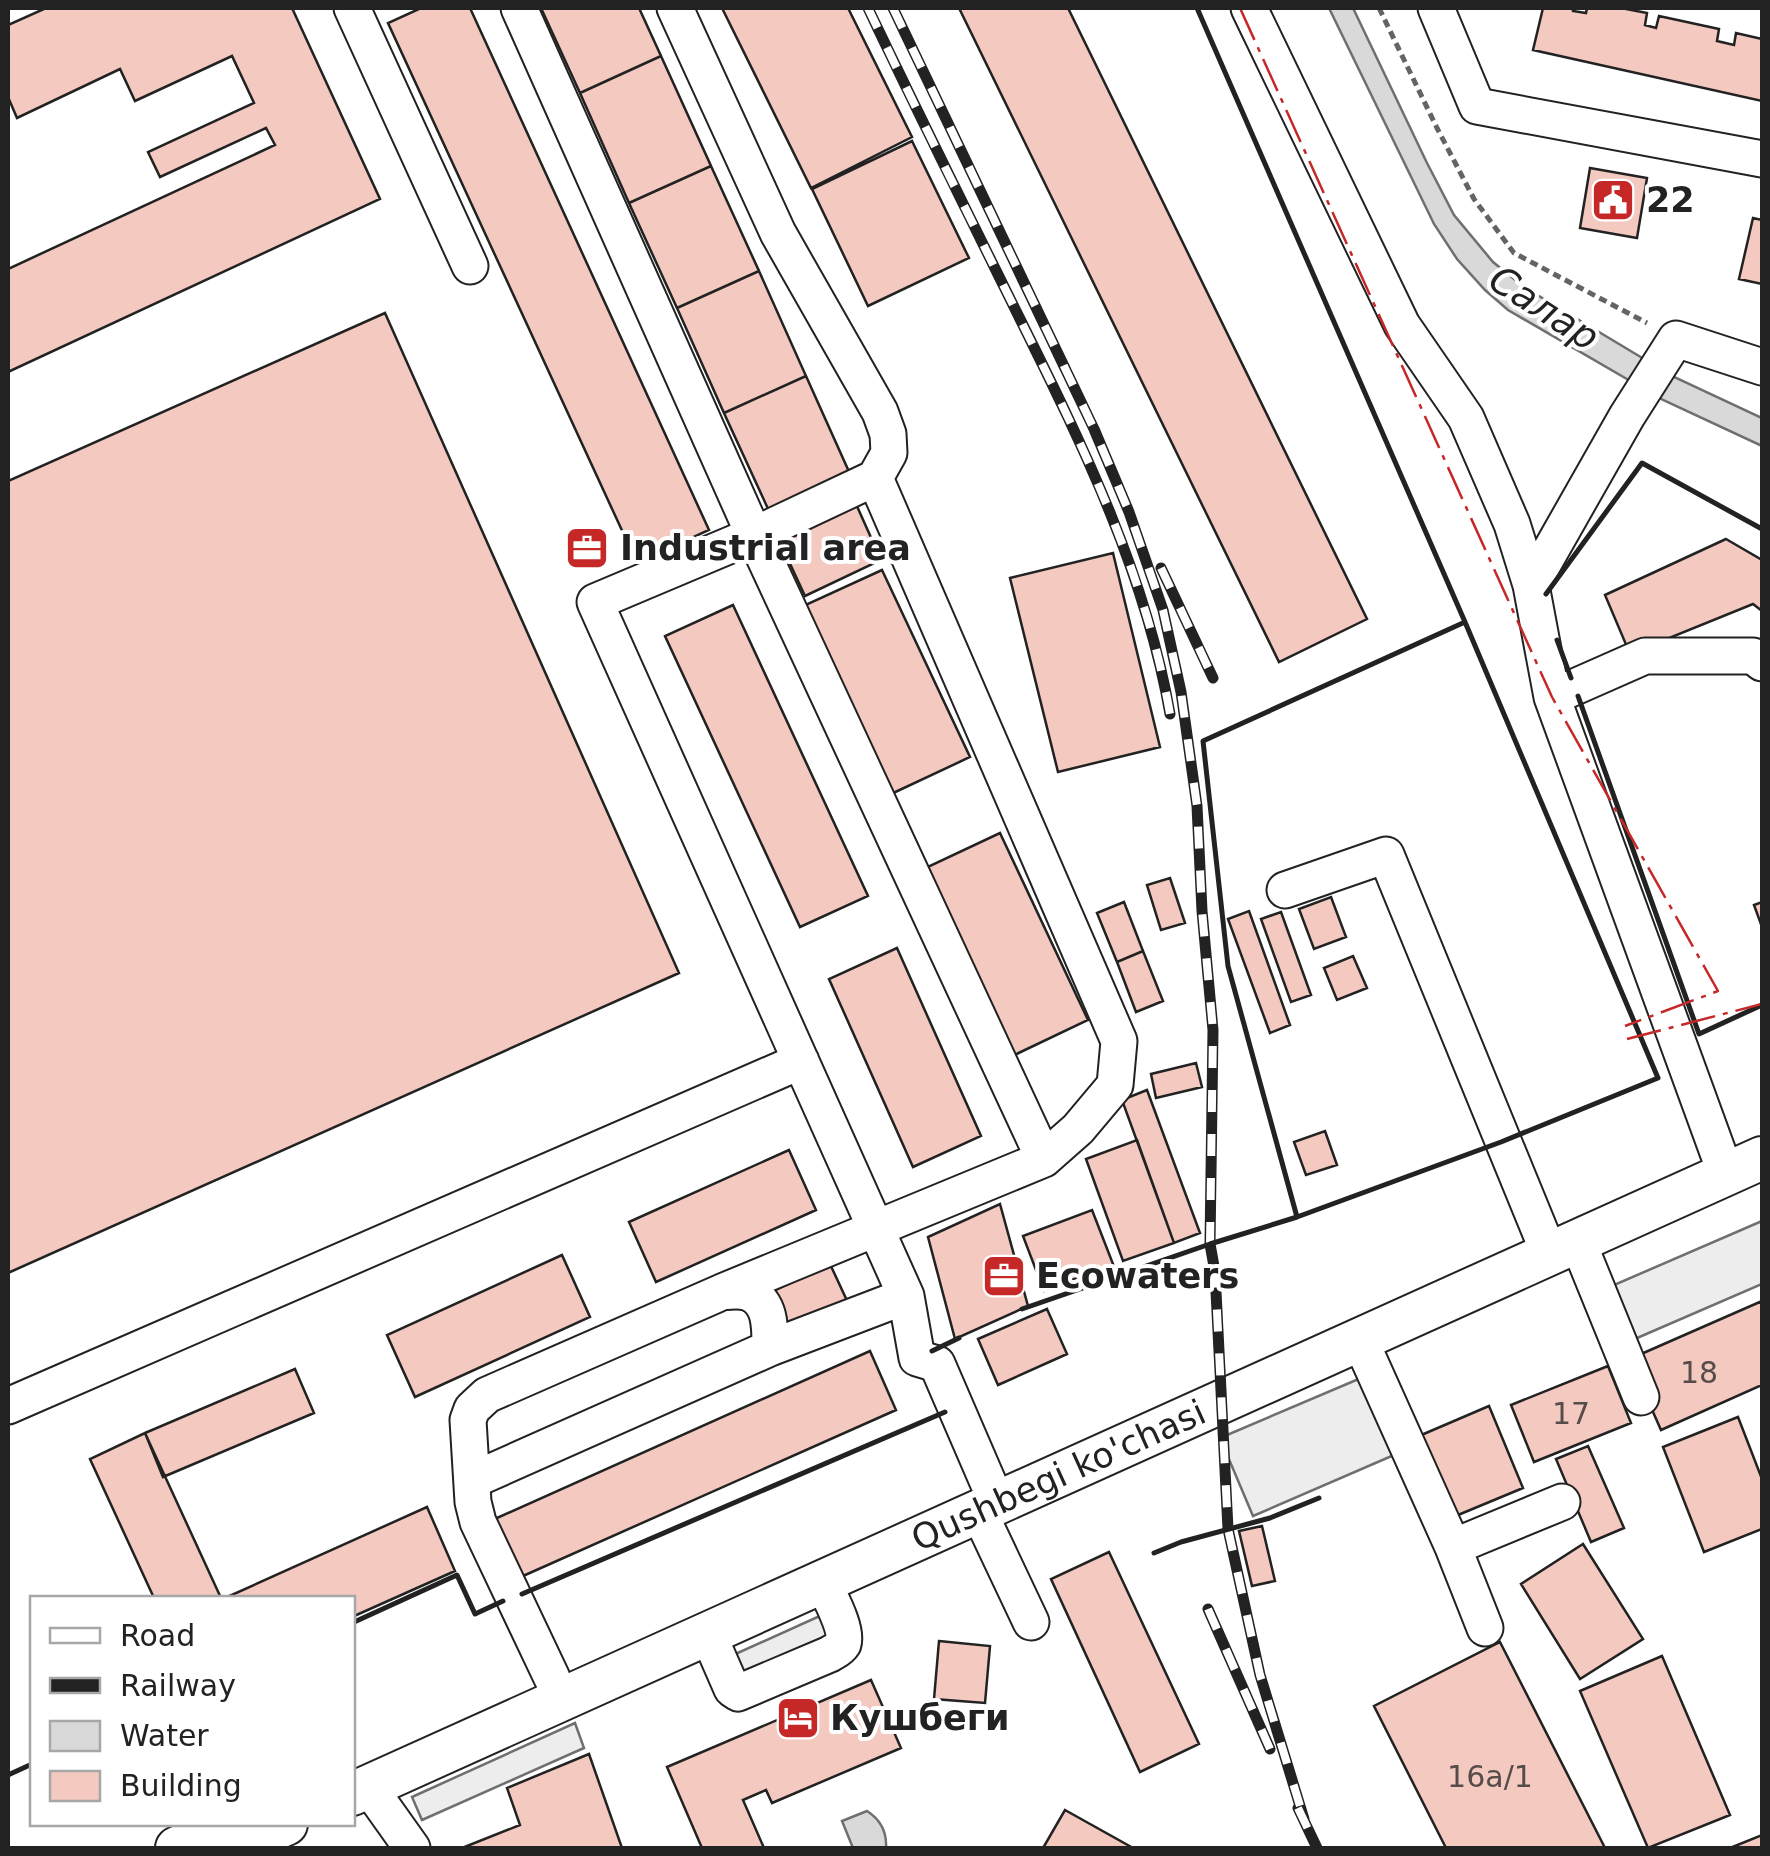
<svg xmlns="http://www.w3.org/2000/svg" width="1770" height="1856" font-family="'DejaVu Sans',sans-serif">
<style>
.parking{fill:#ededed;stroke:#6f6f6f;stroke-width:2.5}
.water{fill:#d9d9d9;stroke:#6f6f6f;stroke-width:2.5}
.building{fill:#f3c9c0;stroke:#222;stroke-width:2.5}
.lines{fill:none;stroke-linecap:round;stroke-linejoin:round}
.minor-casing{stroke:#222;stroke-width:39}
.major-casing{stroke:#222;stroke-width:46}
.path{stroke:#646464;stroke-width:5;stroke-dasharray:8 5;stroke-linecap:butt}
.minor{stroke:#fff;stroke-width:35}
.major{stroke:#fff;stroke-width:42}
.rail-casing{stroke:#222;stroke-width:11}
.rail{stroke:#fff;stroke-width:8;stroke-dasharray:22;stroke-linecap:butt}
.wall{stroke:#222;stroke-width:5}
.power{stroke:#c62828;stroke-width:2.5;stroke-dasharray:35 8 5 8;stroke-linecap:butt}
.labels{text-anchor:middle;stroke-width:8;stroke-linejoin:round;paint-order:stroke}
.number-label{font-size:30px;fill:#564c4a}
.poi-label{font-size:35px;font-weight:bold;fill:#222;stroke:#fff;text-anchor:start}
.street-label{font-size:35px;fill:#222;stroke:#fff}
.water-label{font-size:38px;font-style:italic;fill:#222;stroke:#fff}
</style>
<rect width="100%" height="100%" fill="#fff"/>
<path class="parking" d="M1762 1221V1284L1614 1348 1591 1295Z
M1361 1378 1394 1455 1253 1516 1220 1438Z
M822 1615 835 1645 743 1684 731 1656Z
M575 1723 584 1748 422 1820 412 1797Z"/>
<path class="water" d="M1329 8H1353L1427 163 1454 215 1493 262 1524 287 1674 377 1762 418V446L1663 400 1508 310 1485 290 1457 259 1434 224Z
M867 1811C881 1820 887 1832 886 1848H853L842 1821Z"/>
<path class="building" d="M46 8H292L380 199 8 372V269L275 145 266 128 160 177 148 152 254 103 232 56 135 101 120 69 17 118 8 97V25Z
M421 8H470L709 530 637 563 388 23Z
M541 8H639L661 56 580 93Z
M722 8H848L912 137 811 188Z
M959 8H1068L1367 619 1279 662Z
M1543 8H1573V11L1586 13 1587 8H1621L1647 13 1645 25 1656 28 1659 16 1719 29 1717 41 1734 45 1736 33 1762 39V101L1533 50Z
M661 56 711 166 629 203 580 93Z
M912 141 969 258 868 306 812 189Z
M711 166 759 271 677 308 629 203Z
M1590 168 1647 178 1637 238 1580 228Z
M1753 218 1762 220V284L1739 279Z
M759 271 806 376 724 413 677 308Z
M385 313 679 973 8 1273V481Z
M806 376 850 474 769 511 724 413Z
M856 504 881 560 805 596 779 540Z
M1726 539 1762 560V611L1753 604 1630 654 1605 595Z
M1113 553 1160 747 1058 772 1010 578Z
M882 570 970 757 889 795 801 607Z
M733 605 868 896 800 927 665 636Z
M1000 833 1088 1020 1006 1059 919 871Z
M1170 878 1185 923 1161 930 1147 885Z
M1331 897 1346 937 1314 949 1299 909Z
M1124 902 1143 951 1117 962 1097 913Z
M1762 902V927L1754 905Z
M1249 911 1290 1025 1270 1033 1228 919Z
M1281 912 1311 995 1291 1002 1261 919Z
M897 948 981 1136 913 1167 829 979Z
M1143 951 1163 1001 1136 1012 1117 962Z
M1353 956 1367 988 1337 1000 1324 968Z
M1196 1063 1202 1087 1156 1098 1151 1074Z
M1147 1090 1200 1233 1174 1243 1122 1100Z
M1325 1131 1337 1165 1306 1175 1294 1142Z
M1137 1140 1174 1243 1123 1261 1086 1159Z
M789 1150 816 1210 656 1282 629 1222Z
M1000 1204 1028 1306 955 1339 928 1237Z
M1092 1210 1113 1264 1044 1291 1023 1236Z
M562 1255 590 1317 415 1397 387 1335Z
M830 1264 849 1305 788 1334 769 1293Z
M1762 1301V1385L1661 1430 1631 1362 1632 1358Z
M1047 1309 1067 1354 998 1385 978 1339Z
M870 1351 896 1410 514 1580 488 1522Z
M1608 1366 1631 1423 1534 1462 1511 1405Z
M295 1369 314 1413 163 1477 145 1433Z
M1489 1406 1523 1488 1446 1520 1412 1439Z
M1738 1417 1762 1479V1529L1704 1552 1663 1447Z
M145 1433 221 1598H154L90 1459Z
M1588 1446 1624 1528 1591 1542 1556 1459Z
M427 1507 455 1571 352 1617V1598H225Z
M1262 1526 1275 1581 1252 1586 1239 1531Z
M1583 1544 1643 1639 1580 1679 1521 1584Z
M1109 1552 1199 1744 1140 1772 1051 1579Z
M939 1641 990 1646 985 1703 934 1699Z
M1500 1642 1605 1848H1446L1374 1706Z
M1662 1656 1730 1815 1648 1848 1580 1691Z
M871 1680 901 1748 772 1803 766 1790 743 1800 764 1848H702L667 1767Z
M589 1754 622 1848H462L520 1825 507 1788Z
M1065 1810 1133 1848H1043Z
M1762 1835V1848H1730Z"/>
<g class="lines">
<g class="minor-casing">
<path id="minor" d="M352 8 470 266
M519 8 754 535 1044 1159
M675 8 778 233 880 412 888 434 889 453 875 478 754 535 595 602 906 1296 917 1358 937 1364 997 1503
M1249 8 1402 325 1466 418 1512 524 1531 585 1552 697 1719 1155
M1436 8 1477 106 1762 159
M1531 585 1627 416 1676 339 1762 367
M1552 697 1645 656H1753L1762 663
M1285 890 1386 855 1542 1236
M1578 1242 1641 1397
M722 1292 1044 1159 1078 1129 1115 1085 1119 1041 875 478
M1360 1340 1453 1547 1485 1628
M770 1348 906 1296
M8 1406 801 1061
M473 1480 770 1348C770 1328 771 1302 749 1293 742 1290 730 1291 722 1292L487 1395 472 1409 468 1420 473 1502 478 1522 552 1678
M979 1512 1031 1622
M1453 1547 1562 1502
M708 1634 732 1689 738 1693 830 1654C835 1651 840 1649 843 1644 848 1629 829 1596 823 1582
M368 1786 412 1848"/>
</g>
<g class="major-casing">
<g id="major">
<path id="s1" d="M352 1794 1762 1158"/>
<path d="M177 1848 232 1824"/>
<path d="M231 1848 286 1824"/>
</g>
</g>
<path class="path" d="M1379 8 1437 128 1474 199 1514 253 1647 323"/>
<use href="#minor" class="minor"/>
<use href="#major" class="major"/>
<g class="rail-casing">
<path id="rail" d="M868 8C918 113 970 218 1022 323 1084 448 1146 575 1170 714
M893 8 1094 429 1129 512 1163 610 1181 692 1197 806 1202 911 1213 1030 1210 1244 1215 1272 1228 1529 1260 1675 1304 1819
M1161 568 1213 678
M1208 1609 1270 1749
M1298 1808 1317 1848"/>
</g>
<use href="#rail" class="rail"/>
<path class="wall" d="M1197 8 1465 622
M1546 594 1642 463 1762 529
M1465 622 1658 1078 1501 1142 1297 1217 1228 966 1203 741Z
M1557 640 1571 678
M1578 696 1699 1034 1762 1005
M1022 1309 1210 1244 1297 1217
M932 1351 959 1338
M1154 1553 1181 1542 1270 1518 1319 1498
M522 1594 945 1412
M352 1623 457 1575 475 1614 503 1601
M8 1775 32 1764"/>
<path class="power" d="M1240 8 1552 697 1718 991 1625 1026
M1627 1039 1762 1004"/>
</g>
<defs>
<g id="civic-square" transform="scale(2.25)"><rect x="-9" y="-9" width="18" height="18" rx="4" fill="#c62828" stroke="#fff"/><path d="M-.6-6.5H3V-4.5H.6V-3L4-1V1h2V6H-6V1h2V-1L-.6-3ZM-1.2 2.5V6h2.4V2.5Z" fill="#fff"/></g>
<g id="office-square" transform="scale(2.25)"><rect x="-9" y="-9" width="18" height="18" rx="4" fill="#c62828" stroke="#fff"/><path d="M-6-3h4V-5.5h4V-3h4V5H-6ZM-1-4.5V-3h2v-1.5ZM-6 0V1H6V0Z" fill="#fff"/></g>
<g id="hotel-square" transform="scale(2.25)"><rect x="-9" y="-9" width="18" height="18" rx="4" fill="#c62828" stroke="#fff"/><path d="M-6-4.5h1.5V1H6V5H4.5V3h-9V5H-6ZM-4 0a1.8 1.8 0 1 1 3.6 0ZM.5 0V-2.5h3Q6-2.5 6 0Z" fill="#fff"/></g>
</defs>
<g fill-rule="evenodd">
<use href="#civic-square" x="1613" y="200"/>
<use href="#office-square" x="587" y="548"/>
<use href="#office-square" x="1004" y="1276"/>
<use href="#hotel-square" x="798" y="1718"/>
</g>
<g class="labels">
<g class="number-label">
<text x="1699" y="1383">18</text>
<text x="1571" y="1424">17</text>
<text x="1490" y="1787">16a/1</text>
</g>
<g class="poi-label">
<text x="1646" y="212">22</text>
<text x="620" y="560">Industrial area</text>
<text x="1036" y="1288">Ecowaters</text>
<text x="830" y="1730">Кушбеги</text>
</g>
<g class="street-label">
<text dy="12" stroke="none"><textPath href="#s1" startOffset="775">Qushbegi ko'chasi</textPath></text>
</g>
<g class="water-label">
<text transform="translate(1544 308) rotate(33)" y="13">Салар</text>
</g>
</g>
<rect width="1770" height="1856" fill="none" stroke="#222222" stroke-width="20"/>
<rect x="30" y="1596" width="325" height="230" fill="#ffffff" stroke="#a7a7a7" stroke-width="2.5"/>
<rect x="50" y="1628" width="50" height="15" fill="#ffffff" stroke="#a7a7a7" stroke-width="2.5"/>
<text x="120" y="1646" font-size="30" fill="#222222">Road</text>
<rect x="50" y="1678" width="50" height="15" fill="#222222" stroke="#a7a7a7" stroke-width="2.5"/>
<text x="120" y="1696" font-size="30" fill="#222222">Railway</text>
<rect x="50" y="1721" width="50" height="30" fill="#d9d9d9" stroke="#a7a7a7" stroke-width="2.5"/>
<text x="120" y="1746" font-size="30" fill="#222222">Water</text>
<rect x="50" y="1771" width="50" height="30" fill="#f3c9c0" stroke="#a7a7a7" stroke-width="2.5"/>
<text x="120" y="1796" font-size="30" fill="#222222">Building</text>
</svg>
